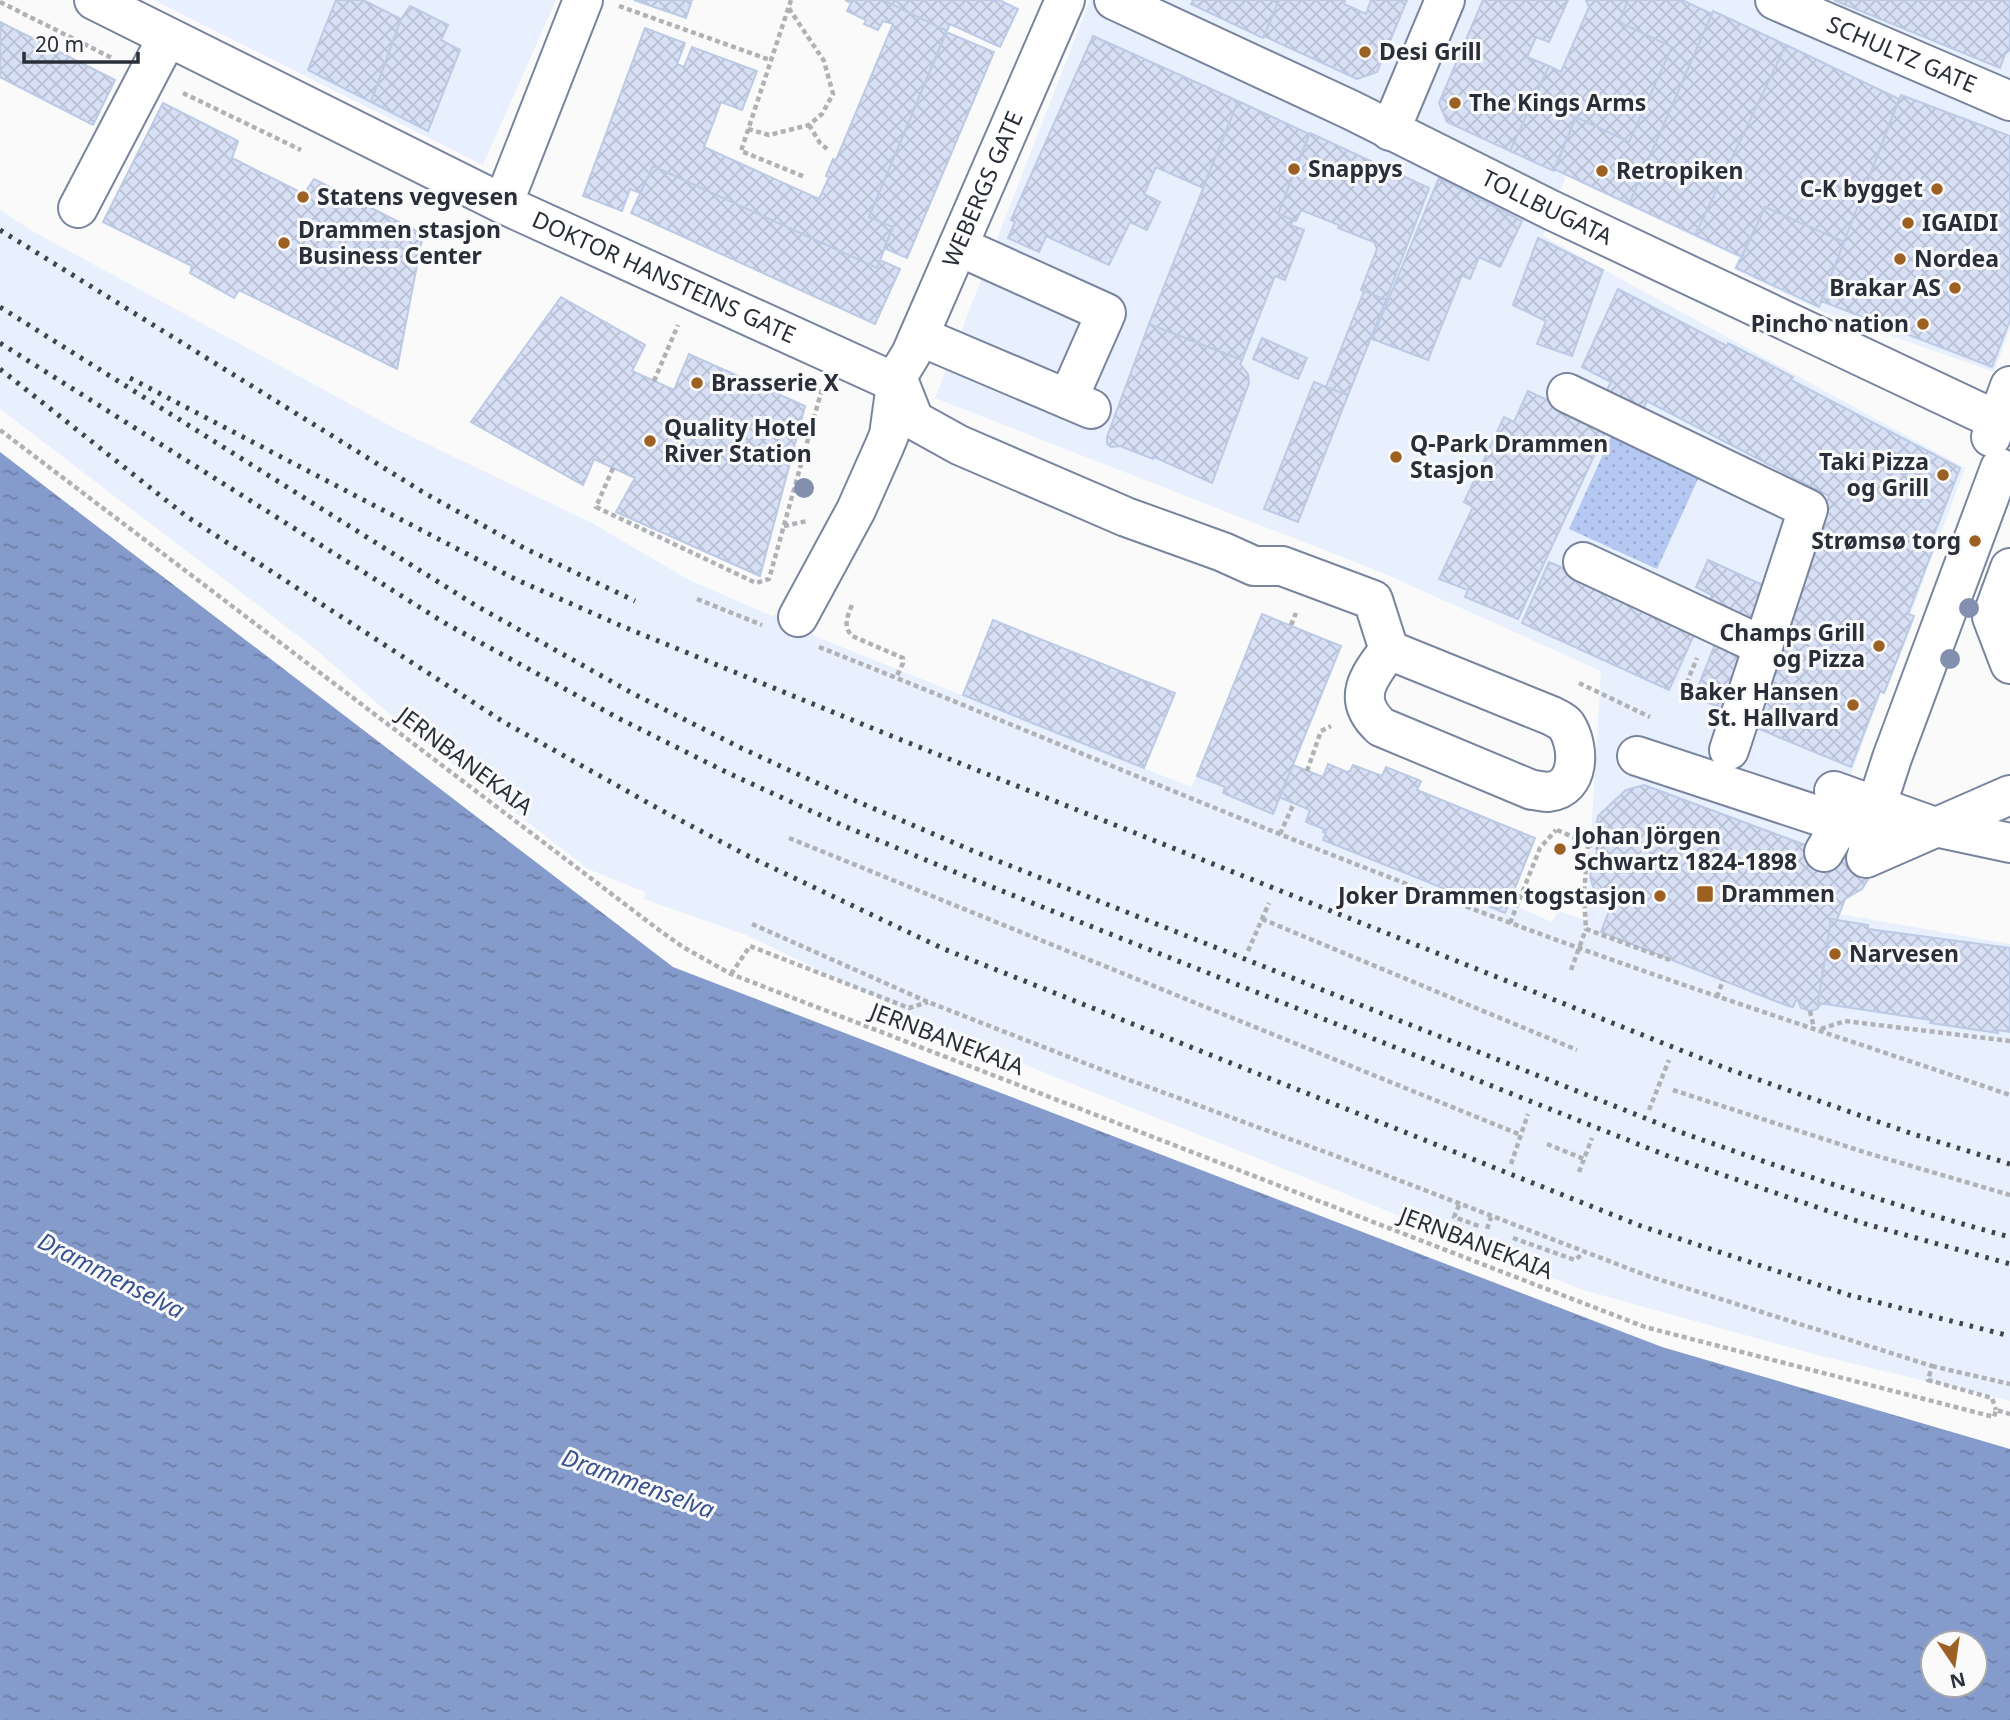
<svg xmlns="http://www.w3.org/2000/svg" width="2010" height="1720" font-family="'Noto Sans',sans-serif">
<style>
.built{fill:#e8effd}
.grass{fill:url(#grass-dots)}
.water{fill:url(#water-ripples);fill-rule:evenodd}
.building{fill:url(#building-cross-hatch);stroke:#bccae6;stroke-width:2}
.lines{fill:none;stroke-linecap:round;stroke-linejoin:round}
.minor-casing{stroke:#79859f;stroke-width:42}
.major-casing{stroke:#79859f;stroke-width:42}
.path{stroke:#afb1b5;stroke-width:4.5;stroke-dasharray:5 3.5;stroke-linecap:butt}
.minor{stroke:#fff;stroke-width:38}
.major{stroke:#fff;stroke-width:38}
.rail{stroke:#40444e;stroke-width:5;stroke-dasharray:3.5 7;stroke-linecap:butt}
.tree{fill:#828faf}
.poi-dot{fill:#9d6023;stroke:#fafafa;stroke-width:2.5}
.labels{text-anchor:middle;stroke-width:6;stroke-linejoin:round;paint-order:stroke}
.poi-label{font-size:23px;font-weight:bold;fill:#292e39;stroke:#fafafa;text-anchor:start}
.street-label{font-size:23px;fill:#292e39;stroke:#fafafa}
.water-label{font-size:24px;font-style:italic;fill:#385290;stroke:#fafafa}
</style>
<defs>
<pattern id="grass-dots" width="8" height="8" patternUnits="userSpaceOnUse" patternTransform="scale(1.75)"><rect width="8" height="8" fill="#b4c8f2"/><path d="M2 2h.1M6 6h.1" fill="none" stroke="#9bacd0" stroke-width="1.8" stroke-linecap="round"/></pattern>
<pattern id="water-ripples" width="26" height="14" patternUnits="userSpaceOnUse" patternTransform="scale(1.75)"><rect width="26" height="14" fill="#859bcb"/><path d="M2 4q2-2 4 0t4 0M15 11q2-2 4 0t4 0" fill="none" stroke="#6d7fa6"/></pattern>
<pattern id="building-cross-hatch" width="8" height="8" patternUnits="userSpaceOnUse" patternTransform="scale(1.75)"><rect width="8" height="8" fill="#d7e0f5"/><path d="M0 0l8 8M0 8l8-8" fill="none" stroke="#b9c0d3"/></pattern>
</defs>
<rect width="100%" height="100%" fill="#fafafa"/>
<path class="built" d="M154 0H556L483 165Z
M1090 0H2010V329L1994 372 1818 310 1733 269 1739 258 1566 176 1543 236 1965 468 1824 847 1834 913 2010 944V1401L1821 1356 1583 1290 974 1044 746 935 644 899 645 892 588 869 401 724 314 648 0 409V210L34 232 396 429 592 523 689 580 772 616 786 612 811 622 813 635 824 640 1191 787 1197 776 1225 788 1223 793 1273 814 1280 798 1311 810 1306 822 1324 829 1323 832 1326 834 1323 840 1505 913 1509 903 1552 922 1558 911 1586 920 1601 671 1383 573 935 398Z"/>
<path class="grass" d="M1611 437 1699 477 1657 569 1569 529Z"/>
<path class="water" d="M0 452 673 967 1662 1347 2010 1449V1720H0ZM1933 1643H1975V1685H1933Z"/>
<path class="building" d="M336 0H363L401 19 371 102 308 70Z
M634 0H692L686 18Z
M845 0H883L947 31 869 217 893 227 877 268 653 166 640 193 630 189 622 211 583 196 645 28 685 43 677 64 684 67 692 47 757 71 742 110 721 102 704 147 819 199 829 177 826 176 833 159 836 160 893 24 883 21 878 30 864 24 866 20 847 11 851 3Z
M883 0H999L1018 9 1000 47 950 24 947 31Z
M1193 0H1279L1263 38 1191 4Z
M1279 0H1345L1344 4 1366 14 1371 0H1407L1377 72 1357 79 1264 36Z
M1483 0H1568L1549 42 1536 37 1527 57 1549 66 1510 151 1447 122 1439 103Z
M1586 0H1628L1619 22 1672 47 1629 142 1576 117 1554 171 1510 151 1549 66 1561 72 1589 7Z
M1628 0H1682L1712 14 1629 204 1554 169 1576 117 1629 142 1672 47 1619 22Z
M1834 0H2010V50L2005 54 2000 68Z
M410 6 448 25 441 40 460 50 428 131 371 102 400 21Z
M1713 11 1786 45 1695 235 1629 204Z
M0 22 115 80 93 125 0 77Z
M946 32 994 52 907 258 884 248 893 227 869 217Z
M1093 36 1238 101 1203 188 1156 167 1144 194 1160 202 1147 230 1130 222 1109 265 1046 236 1039 252 1008 238 1015 222 1011 220Z
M1786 45 1899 99 1844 242 1765 207 1742 257 1695 235Z
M1901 95 2010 136V320L1992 367 1821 301Z
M1238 101 1309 134 1278 214 1293 220 1291 225 1304 230 1285 280 1275 276 1242 360 1149 324Z
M163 103 238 141 232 158 304 194 314 179 423 234 397 369 239 290 234 298 190 273 192 266 103 222Z
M1310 133 1429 188 1386 300 1361 290 1377 249 1374 242 1338 228 1339 225 1301 210 1296 221 1278 214Z
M653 166 877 268 880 260 900 269 875 324 631 213Z
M1439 178 1522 221 1500 267 1479 257 1470 279 1462 275 1428 360 1372 339Z
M1765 207 1844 242 1819 307 1736 268Z
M1538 238 1603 270 1572 356 1537 344 1546 321 1513 305Z
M1618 289 1727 346 1728 343 1793 377 1791 380 1960 468 1933 537 1937 539 1908 614 1914 616 1884 693 1880 691 1851 767 1742 722 1829 496 1647 401 1640 415 1604 396 1611 382 1582 367Z
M1364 291 1386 300 1348 395 1326 387Z
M561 297 645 345 632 371 674 390 689 354 805 406 760 576 616 512 635 478 594 459 583 485 471 422Z
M1149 324 1242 360 1240 364 1248 374 1249 383 1212 483 1154 457 1153 459 1120 446 1111 447 1107 444V437Z
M1262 338 1307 358 1298 379 1253 359Z
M1314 382 1348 395 1298 522 1264 509Z
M1528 391 1607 428 1518 619 1465 597 1468 590 1439 579 1473 507 1464 502 1504 417 1514 422Z
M1708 560 1767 587 1749 627 1707 607 1712 595 1696 587Z
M1549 562 1697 628 1669 690 1522 623Z
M1262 614 1341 646 1273 814 1223 793 1225 787 1197 776Z
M993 620 1175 693 1144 768 963 695Z
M1716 642 1754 658 1731 712 1694 697Z
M1328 764 1347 772 1350 771 1353 765 1382 776 1386 767 1421 781 1417 790 1535 838 1505 913 1323 840 1326 833 1323 832 1324 829 1306 822 1310 810 1279 797 1293 765 1323 777Z
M1644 785 1824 852 1847 847 1859 850 1870 876 1862 889 1845 899 1837 920 1831 919 1818 1003 1821 1004 1817 1009 1810 1011 1801 1008 1797 998 1793 1007 1788 1006 1601 932 1611 906 1595 893 1590 876 1599 843 1596 828 1598 816 1626 790Z
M1831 919 1868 925V929L2010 948V1032L1998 1030V1033L1930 1023 1931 1020 1818 1003Z"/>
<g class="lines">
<g class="minor-casing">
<g id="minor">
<path id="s1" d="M583 0 503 204 883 377H897"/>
<path id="s2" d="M1114 0 1351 110 1551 210 1979 412"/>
<path id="s3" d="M1775 0 2010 101"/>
<path d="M1390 131 1445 0"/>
<path d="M78 208 167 38"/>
<path d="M958 246 1106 313 1068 399"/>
<path d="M919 336 1091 409"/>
<path d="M897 377 914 420 959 445 1126 517 1223 552 1254 566H1282L1373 600 1389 650"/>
<path d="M1567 393 1808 509 1729 750"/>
<path d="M1991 437 2010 386"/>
<path d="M1583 562 1763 646"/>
<path d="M2010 568 1992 617 2010 664"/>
<path id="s4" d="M798 617 856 510 884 447 889 435 897 377 911 354 1065 0"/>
<path d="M1389 650 1552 716C1557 719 1563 721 1566 725 1580 746 1581 789 1548 792 1543 792 1537 790 1532 790L1381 727C1351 699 1368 677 1389 650Z"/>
<path d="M1637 756 1868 832"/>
<path d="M1834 791 1935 827 2010 843"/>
<path d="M1824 852 1841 823"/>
<path d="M1868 857V832L1892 758 2000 468"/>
<path d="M1866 858 2010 795"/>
</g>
</g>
<g class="major-casing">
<path id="major" d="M94 0 503 204"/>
</g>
<path class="path" d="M791 0 741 151 805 177
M0 2 112 58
M619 6 770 60
M183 93 301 150
M809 125 820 143 827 149
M748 129 769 135 809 125 822 114 833 94 824 61 788 7
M654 381 678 325
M0 430 659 930 683 947 731 974 1645 1327 1994 1417 1996 1410 2010 1414
M613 468 596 507 756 583 769 579 822 389
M784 526 807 521
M697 599 762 625
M852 605C847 617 843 626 852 636L903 658V663L896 678
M1291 625 1296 613
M819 647C1049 738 1276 837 1508 922 1674 984 1843 1038 2010 1095
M1579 683 1650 717
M1680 699 1697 658
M1307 771 1321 731 1331 726
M1557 830 1598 848
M1280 834 1294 803
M789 838 1521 1135
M1588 844 1584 894 1586 929 1670 960
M1262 919 1577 1050
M1510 923 1540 848 1556 830
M752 924 928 1002 1105 1071 1336 1156 1648 1276 1932 1366 1928 1380 1992 1398 1996 1410
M1248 951 1269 903
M1571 970 1586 929
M731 974 750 946 909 1008 928 1002
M1717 997 1723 980
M1810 1011 1814 1028
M1821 1029 1845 1021 2010 1041
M1673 1090 1867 1153 2010 1195
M1649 1110 1669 1060
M1547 1144 1584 1159
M1511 1164 1528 1114
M1579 1172 1592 1138
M1459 1205 1454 1217 1479 1226
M1487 1229 1491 1217
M1513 1238 1575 1260 1585 1252
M1932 1366 2010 1384"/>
<use href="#minor" class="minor"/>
<use href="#major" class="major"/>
<path class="rail" d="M0 230 426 494 524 548 635 601
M0 307 475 605 632 693 739 747 856 801 978 853 1680 1132C1789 1171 1898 1207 2010 1237
M0 343 443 622 618 718 728 773 844 826 967 877 1668 1156 1866 1224 2010 1264
M0 369 186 516 502 721 659 809 752 858 944 949 1641 1226 1849 1295 2010 1336
M130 378 515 579 624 627 894 737 1728 1069 1913 1134 2010 1164"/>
</g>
<g class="tree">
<circle cx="804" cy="488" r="10"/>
<circle cx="1969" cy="608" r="10"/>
<circle cx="1950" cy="659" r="10"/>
</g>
<g class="poi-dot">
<circle cx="1365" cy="52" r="7"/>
<circle cx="1455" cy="103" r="7"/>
<circle cx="1294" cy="169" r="7"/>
<circle cx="1602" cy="171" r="7"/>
<circle cx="1937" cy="189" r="7"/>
<circle cx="303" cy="197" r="7"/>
<circle cx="1908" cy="223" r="7"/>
<circle cx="284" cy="243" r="7"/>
<circle cx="1900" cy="259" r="7"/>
<circle cx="1955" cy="288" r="7"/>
<circle cx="1923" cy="324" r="7"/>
<circle cx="697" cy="383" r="7"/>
<circle cx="650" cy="441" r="7"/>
<circle cx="1396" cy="457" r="7"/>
<circle cx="1943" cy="475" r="7"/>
<circle cx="1975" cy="541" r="7"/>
<circle cx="1879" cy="646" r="7"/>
<circle cx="1853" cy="705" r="7"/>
<circle cx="1560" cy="849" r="7"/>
<rect x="1696" y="885" width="18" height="18" rx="3.5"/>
<circle cx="1660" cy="896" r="7"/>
<circle cx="1835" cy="954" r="7"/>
</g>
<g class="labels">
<g class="poi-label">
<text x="1379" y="60">Desi Grill</text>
<text x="1469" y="111">The Kings Arms</text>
<text x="1308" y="177">Snappys</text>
<text x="1616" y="179">Retropiken</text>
<text x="1923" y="197" text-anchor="end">C-K bygget</text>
<text x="317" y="205">Statens vegvesen</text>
<text x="1922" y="231">IGAIDI</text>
<text x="298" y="238">Drammen stasjon<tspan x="298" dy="26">Business Center</tspan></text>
<text x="1914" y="267">Nordea</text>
<text x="1941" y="296" text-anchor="end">Brakar AS</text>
<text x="1909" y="332" text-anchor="end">Pincho nation</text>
<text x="711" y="391">Brasserie X</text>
<text x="664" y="436">Quality Hotel<tspan x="664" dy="26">River Station</tspan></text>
<text x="1410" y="452">Q-Park Drammen<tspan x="1410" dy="26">Stasjon</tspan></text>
<text x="1929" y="470" text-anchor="end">Taki Pizza<tspan x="1929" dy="26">og Grill</tspan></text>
<text x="1961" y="549" text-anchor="end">Strømsø torg</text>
<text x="1865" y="641" text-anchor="end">Champs Grill<tspan x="1865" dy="26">og Pizza</tspan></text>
<text x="1839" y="700" text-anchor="end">Baker Hansen<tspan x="1839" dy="26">St. Hallvard</tspan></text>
<text x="1574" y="844">Johan Jörgen<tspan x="1574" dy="26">Schwartz 1824-1898</tspan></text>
<text x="1721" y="902">Drammen</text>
<text x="1646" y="904" text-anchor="end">Joker Drammen togstasjon</text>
<text x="1849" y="962">Narvesen</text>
</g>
<g class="street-label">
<text dy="8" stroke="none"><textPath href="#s3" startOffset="138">SCHULTZ GATE</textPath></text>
<text dy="8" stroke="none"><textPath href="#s4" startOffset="469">WEBERGS GATE</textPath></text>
<text dy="8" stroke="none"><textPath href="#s2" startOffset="480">TOLLBUGATA</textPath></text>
<text dy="8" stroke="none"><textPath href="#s1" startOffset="396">DOKTOR HANSTEINS GATE</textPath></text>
<text transform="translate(465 761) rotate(37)" y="8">JERNBANEKAIA</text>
<text transform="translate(947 1039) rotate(21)" y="8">JERNBANEKAIA</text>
<text transform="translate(1476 1243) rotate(21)" y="8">JERNBANEKAIA</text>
</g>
<g class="water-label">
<text transform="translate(111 1276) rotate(27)" y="8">Drammenselva</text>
<text transform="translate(638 1484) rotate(20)" y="8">Drammenselva</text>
</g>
</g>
<g transform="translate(1954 1664) rotate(167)"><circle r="33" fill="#fafafa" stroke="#a6a8ad" stroke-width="2"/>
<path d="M0-5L12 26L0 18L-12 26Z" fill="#9d6023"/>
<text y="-10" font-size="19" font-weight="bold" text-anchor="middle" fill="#292e39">N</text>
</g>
<path d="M24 52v10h114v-10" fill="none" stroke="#292e39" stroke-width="3.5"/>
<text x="35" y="52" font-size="21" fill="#292e39" stroke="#fafafa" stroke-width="5" paint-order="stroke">20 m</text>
</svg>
